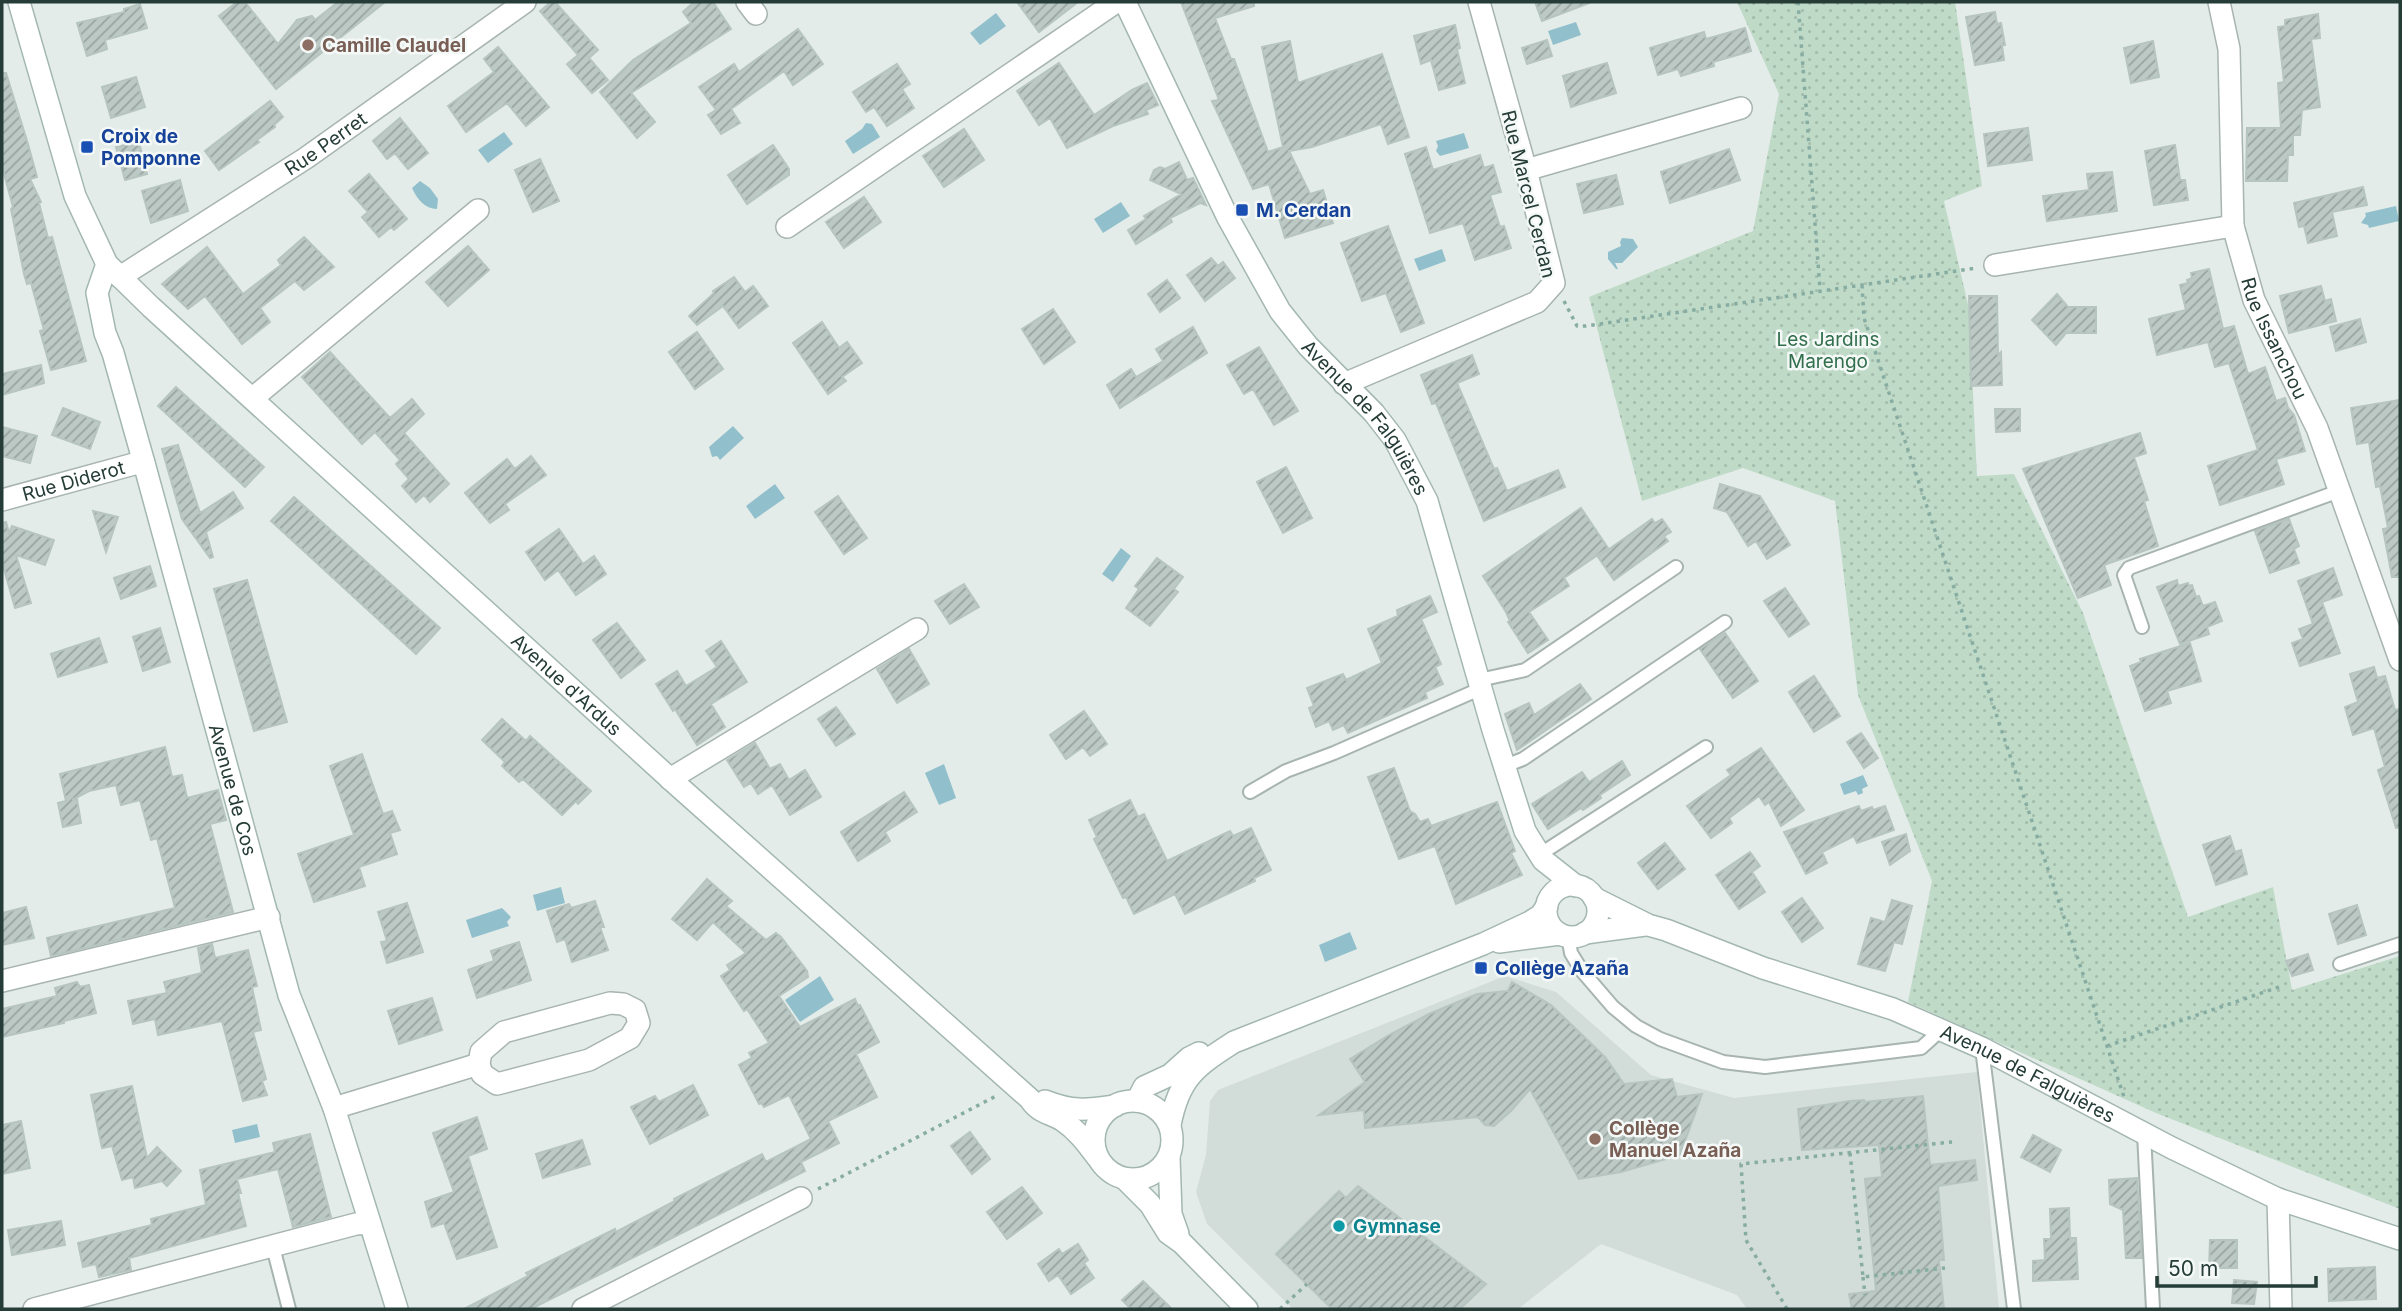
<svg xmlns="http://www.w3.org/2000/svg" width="2402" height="1311" font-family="Inter,sans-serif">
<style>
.built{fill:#d2dcd8}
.green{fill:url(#green-dots)}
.water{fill:#91c0cc}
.building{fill:url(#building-hatch);stroke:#b7c5c0;stroke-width:2}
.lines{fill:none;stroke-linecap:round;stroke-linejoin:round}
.lane-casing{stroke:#a7b4b0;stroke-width:16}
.street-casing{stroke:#a7b4b0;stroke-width:24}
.secondary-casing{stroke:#a3b7b1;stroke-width:24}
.path{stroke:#87ada3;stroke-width:3.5;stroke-dasharray:3.5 5;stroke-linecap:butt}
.lane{stroke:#fff;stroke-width:12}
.street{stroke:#fff;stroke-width:21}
.secondary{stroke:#fff;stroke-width:21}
.education-dot{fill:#8d6e63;stroke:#f4f9f7;stroke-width:2.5}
.transit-dot{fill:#1a4fb4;stroke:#f4f9f7;stroke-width:2.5}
.culture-dot{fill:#0f9aa8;stroke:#f4f9f7;stroke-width:2.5}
.labels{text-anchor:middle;stroke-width:5;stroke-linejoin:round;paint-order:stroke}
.education-label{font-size:19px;font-weight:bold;fill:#785e54;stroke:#f4f9f7;text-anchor:start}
.transit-label{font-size:19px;font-weight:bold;fill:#164399;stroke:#f4f9f7;text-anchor:start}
.street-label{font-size:19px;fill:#253c37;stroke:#f4f9f7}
.park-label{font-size:19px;fill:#326f4d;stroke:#f4f9f7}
.culture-label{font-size:19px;font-weight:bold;fill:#0d838f;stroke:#f4f9f7;text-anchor:start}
</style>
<defs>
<pattern id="green-dots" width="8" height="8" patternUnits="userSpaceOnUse" patternTransform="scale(1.75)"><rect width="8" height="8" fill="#bfdbc8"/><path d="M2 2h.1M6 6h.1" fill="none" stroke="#a4bdac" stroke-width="1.8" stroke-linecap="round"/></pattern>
<pattern id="building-hatch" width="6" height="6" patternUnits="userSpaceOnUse" patternTransform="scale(1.75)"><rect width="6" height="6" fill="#bcc9c5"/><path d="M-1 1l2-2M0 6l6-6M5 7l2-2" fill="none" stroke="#99a4a1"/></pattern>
</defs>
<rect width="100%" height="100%" fill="#e4ece9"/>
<path class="built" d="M1505 976 1556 992 1651 1075 1734 1098 1977 1072 1999 1309H1747L1737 1295 1601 1244 1518 1309H1293L1207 1224 1196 1192 1206 1155 1210 1101 1218 1090Z"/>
<path class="green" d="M1737 2H1955L1982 186 1944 201 1969 309 1977 476 2014 474 2083 613 2188 917 2273 887 2292 990 2400 956V1209L2156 1113 1908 1002 1932 881 1858 695 1835 501 1743 468 1642 501 1589 297 1753 231 1779 94Z"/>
<path class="water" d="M996 13 1006 26 980 45 970 33Z
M1576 22 1581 35 1553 45 1548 31Z
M866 123 872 124 880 137 853 154 845 141 862 129Z
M504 132 513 144 488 163 478 150Z
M1464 133 1469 148 1440 156 1436 151 1438 146 1436 141Z
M420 181 430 188 438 199 437 209C425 209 417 199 412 188Z
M1121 202 1130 216 1103 233 1094 219Z
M2396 206 2399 221 2369 228 2368 225 2361 223 2366 216 2365 213Z
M1622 238 1633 239 1638 247 1622 263H1615L1618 269H1616L1608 259V252L1621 246 1620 242Z
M1442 249 1446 261 1419 271 1414 259Z
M733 426 744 438 720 460 717 456 712 457 709 447Z
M775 484 785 498 755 519 746 506Z
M1121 548 1131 556 1113 582 1102 574Z
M944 764 956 798 939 805 925 773Z
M1863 775 1868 786 1862 789 1863 793 1858 795 1856 791 1844 795 1840 784Z
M561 887 565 903 537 911 533 895Z
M502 908 511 917 507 922 509 926 472 938 466 920Z
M1350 932 1357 949 1325 962 1319 945Z
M820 976 834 1000 800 1022 785 1000Z
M257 1124 260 1137 235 1143 232 1130Z"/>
<path class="building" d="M237 2H245L278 44 297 20 312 16 315 20 338 2H385L276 89 219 16Z
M551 2H555L598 50 589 58 608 80 592 93 567 64 578 55 540 11Z
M694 2H713L731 29 631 93 655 122 637 138 600 92 633 60 691 23 683 12Z
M1017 2H1078L1039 32Z
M1181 2H1254V6L1215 18 1231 59H1234L1268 152 1283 147 1262 47 1290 41 1298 83 1382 54 1409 137 1388 144 1381 124 1312 147 1289 151 1310 194 1323 190 1333 223 1285 238 1269 184 1253 189 1212 101 1219 100Z
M1535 2H1588L1589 3 1542 21Z
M140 4 147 28 105 40 107 49 87 56 77 23 124 12V9Z
M1995 12 1997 24 2001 23 2005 45H2002L2004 60 1975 65 1966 17Z
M2318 14 2320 38 2311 39 2320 107 2302 110 2300 135H2293V155H2288L2287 181H2246L2247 128H2281L2278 83 2284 82 2278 27 2285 26V20Z
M1455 25 1460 48 1457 49 1465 83 1439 90 1431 60 1421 64 1414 36Z
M1745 28 1751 51 1713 62 1714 66 1681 76 1678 69 1658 75 1650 48 1704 32 1706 39Z
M798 29 823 64 793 85 784 71 731 109 740 123 721 134 708 115 716 110 699 87 734 64 739 72Z
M1547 40 1552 56 1527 64 1522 48Z
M2153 41 2159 77 2131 83 2124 48Z
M498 47 549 107 526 126 507 103 466 132 448 106 494 72 484 59Z
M1059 63 1094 115 1132 90 1147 83 1158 105 1146 110 1148 114 1113 126 1067 148 1050 118 1039 125 1017 91Z
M1607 63 1616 93 1571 107 1563 76Z
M897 64 910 84 902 89 914 108 887 126 874 107 866 112 853 92Z
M2 73H6L28 144 37 177 30 179 41 202 39 203 48 238 52 237 86 361 51 370 40 331 44 330 31 283 27 284 24 274 11 209 13 207 2 166Z
M136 77 145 107 111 118 102 87Z
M270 101 283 117 274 125 275 127 257 140 259 142 219 170 205 151Z
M400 118 428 153 408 169 395 153 387 159 373 141Z
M2028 128 2032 160 1988 166 1984 134Z
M964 129 984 160 944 187 923 156Z
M139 142 147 174 125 180 116 147Z
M773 145 789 169V175L747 204 728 175Z
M2175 145 2180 180H2185L2188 200 2154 205 2145 151Z
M1426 147 1433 170 1480 155 1484 168 1493 165 1501 192 1490 195 1500 227 1504 226 1511 248 1475 260 1463 223 1430 233 1405 154Z
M1729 149 1740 180 1670 203 1661 172Z
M540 159 559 201 533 212 515 170Z
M1179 162 1187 180 1193 178 1206 205 1200 203 1170 218 1172 222 1136 244 1128 230 1146 219 1144 216 1181 194 1150 180 1154 170 1160 167 1165 169Z
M2112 172 2117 211 2047 221 2043 196 2089 190 2087 174Z
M369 174 407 219 394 230 391 227 379 237 362 217 368 212 349 191Z
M1616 175 1623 204 1584 213 1577 184Z
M180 180 188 211 151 223 142 191Z
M2363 187 2367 205 2332 212 2337 236 2308 243 2304 226 2299 227 2294 203Z
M864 197 881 222 844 248 826 222Z
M1388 226 1424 323 1401 332 1386 293 1362 301 1341 243Z
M304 237 334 267 304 290 295 281 260 308 270 322 242 344 205 296 188 309 162 284 207 247 243 294 281 265 278 260Z
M468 246 489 270 448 306 426 282Z
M1211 258 1218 266 1223 262 1235 278 1205 301 1187 275Z
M2209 269 2223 329 2234 326 2248 374 2265 367 2276 401 2285 398 2288 408 2294 415 2305 451 2276 459 2284 484 2220 505 2208 466 2258 450 2229 363 2215 367 2208 342 2157 355 2149 319 2186 310 2180 285 2188 283 2187 280 2192 278 2191 273Z
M734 277 745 292 753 286 768 306 739 328 723 306 697 325 689 316 714 293 713 291Z
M1167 280 1180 298 1160 312 1148 294Z
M2321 286 2325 301 2331 299 2336 321 2289 333 2280 296Z
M2057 294 2068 307H2096V333H2066L2056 345 2032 320Z
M1969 296H1997L1998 355 2001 352 2002 385 1971 386Z
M1053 309 1075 342 1044 364 1022 329Z
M2360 319 2366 342 2336 351 2330 327Z
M822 322 839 348 847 342 862 363 842 377 846 381 828 394 793 343Z
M1193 327 1207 353 1120 408 1107 385 1131 369 1136 377 1163 361 1156 349Z
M697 332 723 369 695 389 669 352Z
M1259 347 1298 411 1274 425 1253 389 1244 394 1227 365Z
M330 352 390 418 412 399 424 414 404 433 449 484 430 502 424 495 416 502 402 486 409 479 396 464 400 460 375 432 362 444 302 377Z
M1472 355 1479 374 1457 383 1494 469 1497 468 1507 491 1558 470 1565 487 1484 521 1436 403 1432 404 1421 375Z
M41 365 44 383 2 395V374Z
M176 387 264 467 245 487 158 406Z
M2400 400V577H2392L2383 529 2388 528 2380 486 2376 487 2369 442 2357 444 2351 408Z
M63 408 100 422 90 449 52 435Z
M1995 409H2020V431L1996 432Z
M2 427 37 436 30 463 2 456Z
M2140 433 2146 453 2134 457 2148 500 2144 501 2158 546 2104 565 2111 585 2078 598 2023 469Z
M178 445 200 513 233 492 243 508 206 532 213 557 210 558 182 519 162 449Z
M531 456 546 475 505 504 509 510 490 523 465 493 507 459 515 469Z
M1286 467 1312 518 1283 533 1257 482Z
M1720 484 1760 496 1790 545 1767 559 1756 541 1748 546 1727 512 1714 508Z
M838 496 867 538 844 554 815 512Z
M294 497 440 628 416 654 271 521Z
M1581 508 1608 548 1564 578 1569 586 1529 612 1548 640 1528 653 1508 622 1510 621 1506 612 1483 576Z
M93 511 118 517 106 552Z
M1652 519 1655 523 1662 519 1671 532 1664 536 1668 541 1614 580 1598 557Z
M2289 519 2299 546 2294 549 2299 563 2270 573 2255 531Z
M6 522 9 533 12 526 54 540 45 565 16 555 31 603 15 608 2 562V523Z
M559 529 583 564 594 556 606 574 576 595 558 570 545 580 526 552Z
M1157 558 1183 577 1174 589 1178 592 1150 626 1126 608 1139 589 1135 586Z
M150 566 156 586 121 599 114 578Z
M2333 568 2342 595 2322 602 2340 653 2300 666 2292 643 2303 639 2299 629 2313 624 2298 581Z
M247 580 287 722 254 731 214 589Z
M2177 580 2178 586 2188 583 2189 586 2192 585 2196 597 2199 596 2203 606 2215 602 2222 621 2207 627 2209 634 2180 644 2157 587Z
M964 584 979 607 950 624 935 601Z
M1785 588 1809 624 1789 637 1764 601Z
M1430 596 1437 612 1421 619 1441 664 1435 667 1443 684 1425 692 1427 698 1348 733 1344 725 1333 730 1329 721 1316 727 1309 708 1314 706 1307 688 1343 674 1346 680 1382 663 1368 629 1398 616 1397 610Z
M617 623 645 660 621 678 593 640Z
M160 628 170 662 143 671 133 637Z
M1725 633 1758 681 1733 698 1700 649Z
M99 638 107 662 58 677 51 654Z
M721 641 747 682 711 704 725 727 697 745 675 709 673 711 656 684 677 671 686 686 717 667 706 651Z
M2190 643 2201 681 2167 691 2171 703 2145 711 2130 666 2141 662 2140 659Z
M909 649 929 684 897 703 877 669Z
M2374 667 2377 678 2385 676 2395 710 2400 709V827L2396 828 2378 770 2385 767 2374 728 2353 735 2345 707 2358 702 2350 674Z
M1814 676 1840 716 1814 732 1789 692Z
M1580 684 1591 699 1517 750 1505 714 1529 703 1534 715Z
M836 707 855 734 836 746 818 719Z
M1084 711 1107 744 1090 756 1083 747 1066 759 1050 735Z
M502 719 526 741 530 736 591 791 578 804 576 801 562 815 523 779 519 782 502 766 505 762 482 740Z
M1861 733 1878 758 1864 768 1847 742Z
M755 743 770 769 780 764 789 780 805 770 821 797 790 815 772 785 758 794 751 783 744 787 727 760Z
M165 747 172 777 182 775 187 798 218 790 226 820 210 824 233 912 51 956 47 938 175 908 157 838 151 840 140 800 121 805 116 785 89 791 72 800 77 799 81 823 63 827 58 803 66 801 60 774Z
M1761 748 1804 810 1781 826 1769 802 1765 805 1759 796 1729 818 1732 823 1711 838 1687 806 1731 775 1727 770Z
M362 754 383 814 392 811 400 830 390 833 397 854 359 867 365 886 314 902 298 854 354 835 330 766Z
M1622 761 1630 775 1600 795 1601 798 1583 810 1581 808 1548 829 1532 804 1582 772 1589 782Z
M1394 768 1410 811 1415 814 1420 822 1428 819 1431 826 1497 802 1515 851 1511 853 1522 875 1456 904 1435 846 1399 859 1368 777Z
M904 792 917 812 885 832 890 841 858 861 841 832Z
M1130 800 1138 817 1144 814 1167 861 1230 831 1233 836 1251 828 1271 870 1254 878 1255 881 1185 914 1175 894 1134 914 1126 897 1123 898 1094 839 1097 837 1089 820Z
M1859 806 1861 811 1872 807 1873 810 1885 806 1894 830 1857 843 1854 836 1822 852 1827 863 1806 874 1784 832Z
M1906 834 1910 851 1890 865 1882 842Z
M2230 836 2235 852 2241 850 2247 874 2216 885 2203 845Z
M1665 843 1685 869 1658 889 1638 863Z
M1750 852 1760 866 1752 872 1765 892 1739 909 1716 875Z
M707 879 732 901 726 906 766 940 776 933 781 937 807 971 808 977 779 996 800 1027 855 999 858 1006 860 1005 879 1042 856 1054 877 1097 828 1121 839 1143 801 1162 805 1171 531 1309H464L528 1276 526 1273 615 1229 616 1232 675 1201 674 1199 762 1154 766 1162 811 1139 789 1095 764 1107 761 1103 759 1104 739 1065 752 1058 749 1053 769 1043 747 1009 744 1011 721 976 730 970 727 965 746 953 713 922 697 940 672 919Z
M1802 898 1823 928 1802 942 1782 912Z
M1892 900 1912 906 1902 944 1894 942 1885 971 1858 964 1871 918 1885 922Z
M595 901 604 927H600L608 950 572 962 565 939 557 942 547 911 569 904 571 908Z
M407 903 423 952 387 963 381 942 387 941 378 912Z
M2357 905 2366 935 2338 944 2329 914Z
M26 907 34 938 2 945V913Z
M519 942 531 980 477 998 468 970 494 961 491 951Z
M212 944 215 958 248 950 257 986 252 987 261 1030 253 1032 266 1079 262 1081 267 1095 243 1101 222 1021 158 1035 155 1019 133 1024 128 1001 167 993 164 982 202 973 198 948Z
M2308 954 2313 970 2292 976 2286 961Z
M77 982 80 987 89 985 96 1013 64 1021V1023L2 1037V1009L57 996 55 988Z
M1512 982 1551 1005 1605 1057 1624 1084 1672 1079 1677 1097 1702 1094 1680 1155 1621 1172 1579 1179 1530 1089 1511 1111 1494 1126 1485 1125 1478 1117 1365 1128 1364 1110 1319 1115 1365 1082 1350 1059 1389 1035 1429 1014 1477 994 1508 991Z
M432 998 442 1030 399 1044 388 1011Z
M693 1085 708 1115 650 1144 631 1107 655 1096 659 1102Z
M132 1086 147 1158 157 1147 181 1171 167 1186 162 1181 135 1188 133 1177 122 1180 112 1146 102 1148 91 1095Z
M1923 1096 1930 1165 1975 1160 1977 1180 1938 1186 1944 1260H1939L1944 1309H1852L1849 1294 1876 1291 1865 1179 1882 1177 1879 1145 1802 1150 1798 1109 1850 1101 1864 1100V1102Z
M477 1117 487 1149 468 1156 497 1247 457 1259 444 1223 432 1227 425 1202 454 1192 433 1133Z
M21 1121 30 1168 2 1174V1125Z
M970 1132 990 1159 972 1174 951 1146Z
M310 1134 331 1217 293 1227 278 1169 237 1179 241 1193H238L246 1226 129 1258 131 1270 99 1277 96 1264 83 1267 78 1243 152 1225 151 1219 206 1205 200 1170 275 1152 273 1143Z
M2033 1135 2061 1150 2050 1172 2021 1157Z
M582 1140 590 1164 543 1178 536 1154Z
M2137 1178 2142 1258H2126L2123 1210 2110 1204 2109 1180Z
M1358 1186 1486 1284 1460 1309H1332L1276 1254 1339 1191 1346 1198Z
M1022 1187 1042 1213 1007 1239 987 1212Z
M2069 1208 2070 1238H2076L2078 1279 2033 1281V1261L2045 1260 2044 1239H2051L2050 1209Z
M61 1221 65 1245 12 1255 8 1230Z
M2210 1240H2237V1268H2209Z
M1078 1244 1088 1260 1084 1263 1094 1278 1071 1294 1058 1275 1049 1281 1038 1264 1059 1249 1062 1254Z
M2375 1267 2376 1299 2329 1301 2328 1269Z
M2234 1280 2257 1282 2254 1304 2232 1303Z
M1143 1281 1172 1309H1131L1122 1300Z"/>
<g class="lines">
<g class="lane-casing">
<path id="lane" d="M2142 627 2124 575 2129 568 2339 491
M1479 680 1525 670 1676 567
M1505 766 1523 759 1725 622
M1250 792 1286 771 1334 753 1482 688
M1539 855 1706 747
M1568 936 1571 953 1582 971 1613 1007 1636 1026 1660 1039 1723 1062 1765 1067 1921 1048 1941 1030
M2340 964 2400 944
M1982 1048 2014 1309
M2144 1134 2153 1309
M273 1247 289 1309"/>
</g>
<g class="street-casing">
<g id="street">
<path d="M747 2 756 14"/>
<path id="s1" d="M2219 2 2229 49 2233 226 2254 300 2317 428 2400 660"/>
<path d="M1526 170 1741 108"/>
<path d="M787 227 1116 2"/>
<path d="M1995 265 2233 226"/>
<path id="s2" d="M120 277 306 158 525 2"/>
<path d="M1344 384 1537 302 1554 283 1526 170 1479 2"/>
<path d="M253 398 478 210"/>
<path id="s3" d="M2 500 134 464 144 463"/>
<path d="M670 779 917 629"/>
<path d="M2 981 269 917"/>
<path d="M610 1003 623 1004 635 1010 639 1023 630 1038 589 1060 497 1084 482 1074 479 1064 481 1052 504 1032Z"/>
<path d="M334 1108 479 1064"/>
<path d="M2278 1199 2281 1309"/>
<path d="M34 1309 356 1224 369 1223"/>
<path d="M583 1309 801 1198"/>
</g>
</g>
<g class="secondary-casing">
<g id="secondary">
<path id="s4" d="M19 2 75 196 107 264 151 307 677 785 1030 1099C1039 1113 1048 1112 1062 1120 1077 1130 1086 1142 1097 1157"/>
<path id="s5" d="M1125 2 1228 218 1280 311 1308 346 1374 413 1395 440 1427 501 1493 730 1525 831 1543 860 1576 886"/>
<path id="s6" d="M107 264 97 293 105 333 113 353 144 463 289 995 334 1108 397 1309"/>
<circle cx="1572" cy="911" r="26"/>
<path id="s7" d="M1594 898 1648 925 1666 930 1763 968 1893 1009 1982 1048 2172 1148 2278 1199 2400 1239"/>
<path d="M1585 933 1645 925"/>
<path d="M1499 942 1560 934"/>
<circle cx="1133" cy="1140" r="39"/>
<path d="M1045 1101C1073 1112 1086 1110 1115 1106"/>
<path d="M1137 1101 1144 1087 1170 1075 1189 1058 1199 1053"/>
<path d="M1170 1125C1179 1078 1195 1067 1234 1042L1483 944 1530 922 1541 915 1547 906"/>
<path d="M1169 1157 1171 1214 1178 1234"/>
<path d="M1125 1179 1150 1204 1168 1233 1182 1243 1247 1309"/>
</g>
</g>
<path class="path" d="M1798 2 1820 289
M1862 285 1864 318 2125 1100
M1564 301 1577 326H1586L1977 268
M2107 1046 2279 987
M1850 1153 1863 1277 1945 1268
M818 1189 996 1096
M1863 1277 1865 1295
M1280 1309 1307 1284
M1787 1309 1746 1240 1741 1164 1952 1142"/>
<use href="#lane" class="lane"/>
<use href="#street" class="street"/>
<use href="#secondary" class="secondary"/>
</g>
<g class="education-dot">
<circle cx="308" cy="45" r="7"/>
<circle cx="1595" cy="1139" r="7"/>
</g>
<g class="transit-dot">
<rect x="80" y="140" width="14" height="14" rx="3.5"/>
<rect x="1235" y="203" width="14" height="14" rx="3.5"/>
<rect x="1474" y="961" width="14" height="14" rx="3.5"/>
</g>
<circle class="culture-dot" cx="1339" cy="1226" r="7"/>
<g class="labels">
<g class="education-label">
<text x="322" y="52">Camille Claudel</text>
<text x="1609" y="1135">Collège<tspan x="1609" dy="22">Manuel Azaña</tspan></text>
</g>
<g class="transit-label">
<text x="101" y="143">Croix de<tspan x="101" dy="22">Pomponne</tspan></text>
<text x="1256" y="217">M. Cerdan</text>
<text x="1495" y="975">Collège Azaña</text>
</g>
<g class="street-label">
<text dy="7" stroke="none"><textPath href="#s2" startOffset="245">Rue Perret</textPath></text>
<text transform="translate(1529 194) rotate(76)" y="7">Rue Marcel Cerdan</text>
<text dy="7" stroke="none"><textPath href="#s1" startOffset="345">Rue Issanchou</textPath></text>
<text dy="7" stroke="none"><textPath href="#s5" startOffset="483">Avenue de Falguières</textPath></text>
<text dy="7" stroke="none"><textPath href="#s3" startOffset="74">Rue Diderot</textPath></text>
<text dy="7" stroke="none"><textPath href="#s4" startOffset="900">Avenue d'Ardus</textPath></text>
<text dy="7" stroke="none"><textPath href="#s6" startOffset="546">Avenue de Cos</textPath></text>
<text dy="7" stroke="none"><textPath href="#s7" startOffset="469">Avenue de Falguières</textPath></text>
</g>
<g class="park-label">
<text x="1828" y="346">Les Jardins<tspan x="1828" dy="22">Marengo</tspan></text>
</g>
<g class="culture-label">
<text x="1353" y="1233">Gymnase</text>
</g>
</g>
<rect width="2402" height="1311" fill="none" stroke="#253c37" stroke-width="7"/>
<path d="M2157 1276v10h159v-10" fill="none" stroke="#253c37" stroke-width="3.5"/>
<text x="2168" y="1276" font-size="21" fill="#253c37" stroke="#f4f9f7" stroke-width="5" paint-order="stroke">50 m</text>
</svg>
